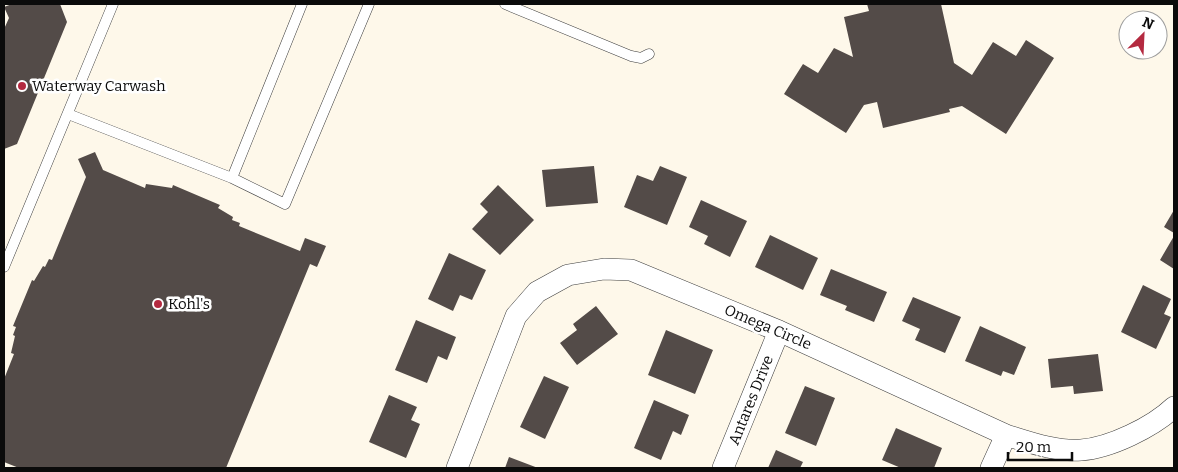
<svg xmlns="http://www.w3.org/2000/svg" width="1178" height="472" font-family="Bitter,serif">
<style>
.building{fill:#534b48}
.lines{fill:none;stroke-linecap:round;stroke-linejoin:round}
.lane-casing{stroke:#3e3e3e;stroke-width:11}
.street-casing{stroke:#3e3e3e;stroke-width:22}
.lane{stroke:#fff;stroke-width:10}
.street{stroke:#fff;stroke-width:21}
.poi-dot{fill:#b42a40;stroke:#fff;stroke-width:2}
.labels{text-anchor:middle;stroke-width:5;stroke-linejoin:round;paint-order:stroke}
.poi-label{font-size:15px;fill:#0b0b0b;stroke:#fff;text-anchor:start}
.street-label{font-size:15px;fill:#0b0b0b;stroke:#fff}
</style>
<rect width="100%" height="100%" fill="#fef8ea"/>
<path class="building" d="M12 4H60L67 22 17 144 4 149V29L9 18 4 7Z
M867 4H941L954 63 972 75 993 42 1016 56 1026 40 1054 58 1006 134 962 106 949 109 950 112 883 128 877 102 864 105 846 133 784 94 803 64 818 73 834 48 853 57 844 17 869 11Z
M95 152 103 170 145 188 146 184 172 188 173 185 220 205 218 208 233 217 232 220 240 223 239 226 300 251 305 238 326 246 317 267 310 264 226 468H19L4 462V379L14 354 11 353 15 336 13 335 16 327 13 326 32 280 34 281 43 266 45 267 49 259 52 260 86 177 78 159Z
M594 166 598 203 546 207 542 170Z
M660 166 687 177 667 225 624 207 637 175 653 181Z
M498 185 534 220 500 255 472 229 488 212 480 204Z
M701 200 747 221 730 257 704 244 708 236 689 227Z
M1174 210V233L1164 227Z
M770 235 818 258 803 290 755 267Z
M1174 236V269L1160 260Z
M449 253 486 270 472 300 460 295 453 311 428 299Z
M831 269 887 292 874 322 845 310 847 306 820 295Z
M1143 285 1171 299 1164 314 1171 317 1156 349 1121 332Z
M913 297 961 317 945 353 915 340 920 329 902 321Z
M596 306 618 334 577 365 560 343 577 330 573 324Z
M416 320 456 337 447 360 438 356 427 383 395 370Z
M980 326 1026 347 1014 375 1003 371 1001 376 965 361Z
M666 330 713 350 695 394 648 375Z
M1098 354 1103 391 1074 394 1073 386 1051 388 1048 359Z
M544 376 569 387 545 439 520 427Z
M805 386 835 398 816 446 785 433Z
M389 395 417 407 411 420 420 424 406 458 369 442Z
M654 400 689 415 681 435 673 431 661 460 634 448Z
M896 428 942 448 934 468H901L882 460Z
M776 450 803 462 800 468H768Z
M509 457 538 468H505Z"/>
<g class="lines">
<g class="lane-casing">
<path id="lane" d="M505 4 631 56 641 58 649 54
M68 114 232 178 285 204 369 4
M232 178 302 4
M4 267 113 4"/>
</g>
<g class="street-casing">
<path id="street" d="M457 468 516 316 537 292 568 275 604 269 631 270 779 331 1006 435C1029 442 1056 452 1081 450 1110 448 1153 427 1174 407
M723 468 779 331
M991 468 1006 435"/>
</g>
<use href="#lane" class="lane"/>
<use href="#street" class="street"/>
</g>
<g class="poi-dot">
<circle cx="22" cy="86" r="5"/>
<circle cx="158" cy="304" r="5"/>
</g>
<g class="labels">
<g class="poi-label">
<text x="32" y="91">Waterway Carwash</text>
<text x="168" y="309">Kohl's</text>
</g>
<g class="street-label">
<text transform="translate(768 327) rotate(23)" y="5">Omega Circle</text>
<text transform="translate(751 400) rotate(-68)" y="5">Antares Drive</text>
</g>
</g>
<rect width="1178" height="472" fill="none" stroke="#0b0b0b" stroke-width="10"/>
<g transform="translate(1143 35) rotate(24)"><circle r="24" fill="#ffffff" stroke="#9d9d9d"/>
<path d="M0-4L9 19L0 12L-9 19Z" fill="#b42a40"/>
<text y="-8" font-size="14" font-weight="bold" text-anchor="middle" fill="#0b0b0b">N</text>
</g>
<path d="M1008 452v8h64v-8" fill="none" stroke="#0b0b0b" stroke-width="2.5"/>
<text x="1016" y="452" font-size="15" fill="#0b0b0b" stroke="#ffffff" stroke-width="4" paint-order="stroke">20 m</text>
</svg>
